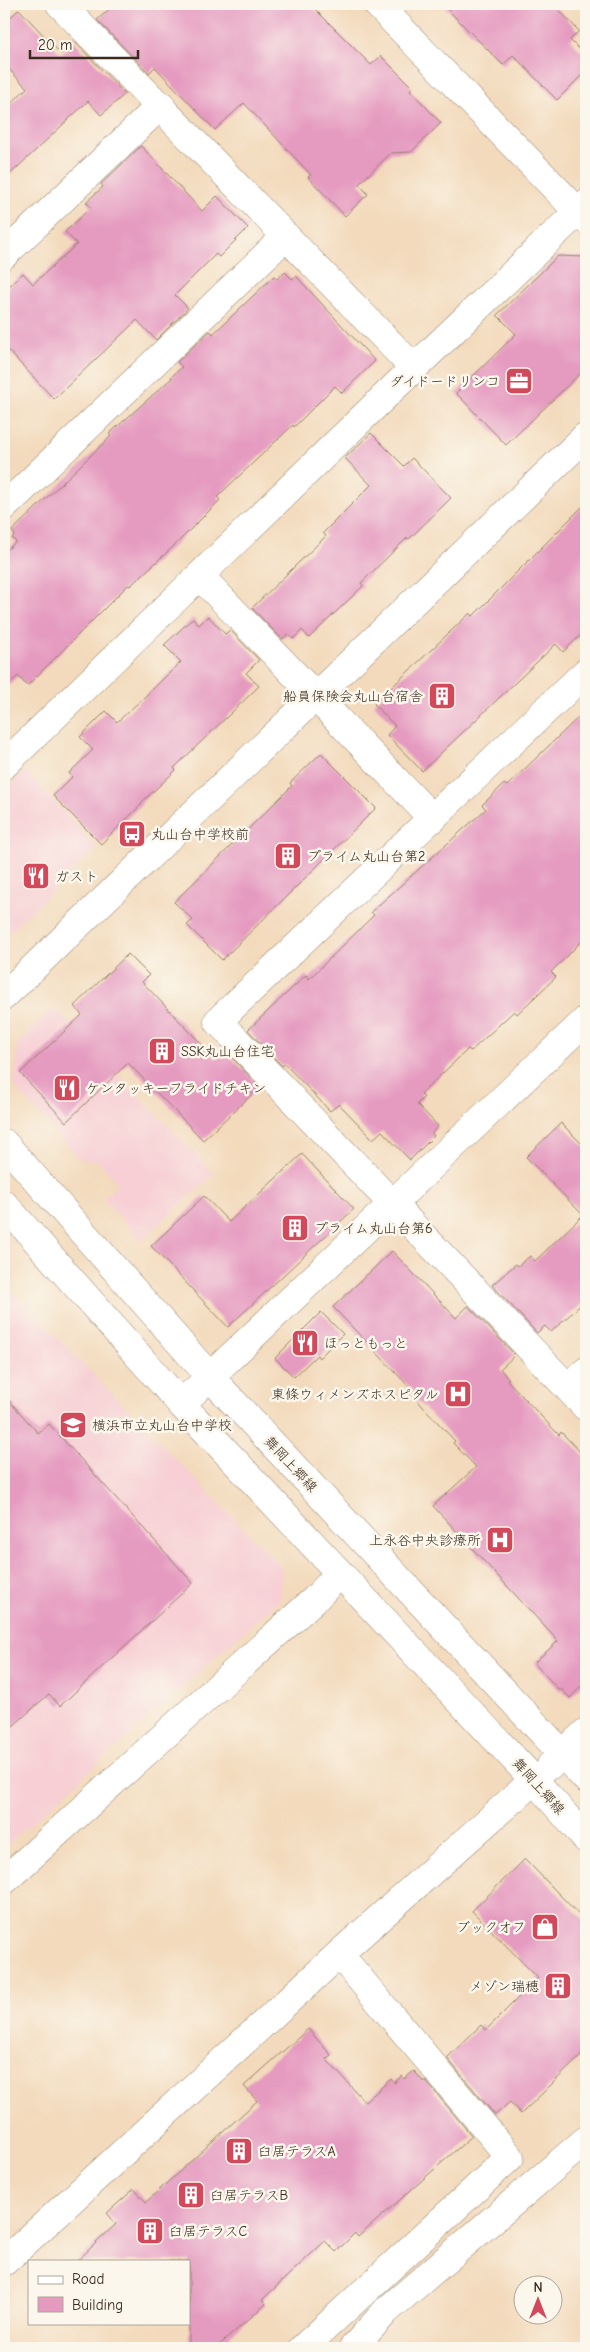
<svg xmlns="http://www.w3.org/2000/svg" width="590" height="2352" font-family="'Comic Neue','Klee One',sans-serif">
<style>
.built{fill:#f7cfd4}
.building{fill:#e59ac0}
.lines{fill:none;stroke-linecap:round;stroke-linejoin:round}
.minor-casing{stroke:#97826d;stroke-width:29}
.tertiary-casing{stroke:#97826d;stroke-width:29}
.minor{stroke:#fff;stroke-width:28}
.tertiary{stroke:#fff;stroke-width:28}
.labels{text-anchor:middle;stroke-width:5;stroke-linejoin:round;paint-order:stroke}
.poi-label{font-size:14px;fill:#3b2a1e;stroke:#fbf7ec;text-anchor:start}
.street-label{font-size:14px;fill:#3b2a1e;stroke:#fbf7ec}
</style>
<rect width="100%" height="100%" fill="#fbf7ec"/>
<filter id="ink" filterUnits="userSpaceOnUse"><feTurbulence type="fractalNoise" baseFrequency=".02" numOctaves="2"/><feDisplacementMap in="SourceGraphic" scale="10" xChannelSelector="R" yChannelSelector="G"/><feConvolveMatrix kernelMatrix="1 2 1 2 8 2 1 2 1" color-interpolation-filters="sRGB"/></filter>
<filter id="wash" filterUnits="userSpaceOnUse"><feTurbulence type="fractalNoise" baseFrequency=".0096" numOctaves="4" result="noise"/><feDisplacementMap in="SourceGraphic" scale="20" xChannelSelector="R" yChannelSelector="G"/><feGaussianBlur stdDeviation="1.12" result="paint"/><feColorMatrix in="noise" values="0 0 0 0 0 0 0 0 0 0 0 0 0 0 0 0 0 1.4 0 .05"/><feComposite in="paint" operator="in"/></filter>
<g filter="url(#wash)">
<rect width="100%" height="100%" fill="#f3dabc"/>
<path class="built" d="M26 771 97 848 4 937V791Z
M53 1008 214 1174 141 1240 103 1198 119 1184 97 1160H81L14 1086 18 1043Z
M4 1283 282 1568 280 1599 4 1848Z"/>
<g id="blocks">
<path class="building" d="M115 4H310L371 65 381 56 412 87 410 90 441 123 411 152 391 153 359 184 368 194 345 216 308 177 311 175 244 103 215 130 155 67 149 73 97 20Z
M442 4H553L579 31 570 40 586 56V71L557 100 513 55 503 65Z
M19 9 61 54 74 41 125 94 101 115 88 101 4 180V110L27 88 4 64V24Z
M141 146 202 211 217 196 248 228 219 257 216 254 175 295 188 308 156 340 137 320 54 399 4 346V291L23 273 33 284 77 244 65 232 91 207 86 202 103 187 101 184Z
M558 256 586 257V368L506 445 456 393 516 334 497 315Z
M285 272 292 279 296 276 375 361 342 393 335 386 294 427 293 425 217 497 220 500 175 545 130 586 128 585 27 686 18 676 4 689V552L16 542 12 538 15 535 12 531 111 436 109 434 172 378 171 377 182 367 177 362 210 331 213 334 274 276 277 279Z
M371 433 404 466 412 458 451 498 409 539 407 538 361 583 363 586 309 638 302 630 293 639 288 634 282 639 252 608 326 536 323 533 371 485 345 458Z
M586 503V630L563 652 556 644 422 771 387 735 395 726 374 704 470 613 473 616Z
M208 616 225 634 230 630 259 660 246 673 259 686 174 768 176 770 141 803 142 804 101 844 53 796 72 777 69 773 93 750 80 737 106 711 117 722 140 701 181 662 164 645 193 618 199 625Z
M586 710V937L551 972 556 977 517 1014 514 1011 471 1051 468 1049 421 1094 424 1097 417 1104 438 1126 432 1133 434 1136 410 1160 382 1131 373 1139 339 1104 330 1111 285 1064 282 1066 248 1030 306 975 309 979 374 915 371 912 486 809 482 805 504 784 507 786Z
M321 753 376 808 222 960 187 925 193 920 174 902 292 786 290 783Z
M128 954 149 975 142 982 216 1059 225 1051 260 1087 203 1140 128 1063 66 1122 20 1073 82 1015 74 1006Z
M561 1123 586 1148V1300L551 1332 545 1326 537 1333 492 1285 516 1264 518 1266 530 1256 535 1261 583 1215 526 1157Z
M302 1154 354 1209 228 1327 151 1246 204 1196 229 1222Z
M392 1251 456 1318 468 1306 515 1355 500 1369 509 1379 507 1380 559 1435 561 1432 586 1458V1681L570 1698 561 1689 560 1691 534 1663 558 1641 433 1506 476 1467 453 1443 455 1441 414 1397 417 1395 333 1307Z
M321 1312 343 1334 319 1358 317 1355 294 1377 275 1358Z
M4 1395 38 1433 49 1424 193 1583 60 1706 49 1694 4 1734Z
M525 1859 586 1922V2051L521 2114 510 2102 495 2115 447 2058 481 2025 486 2030 538 1978 472 1911Z
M308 2029 331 2055 326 2059 365 2102 391 2079 394 2083 402 2076 404 2079 414 2071 424 2082 425 2080 472 2136 358 2237 355 2233 336 2252 325 2241 262 2300 266 2304 216 2348H189V2261H77L116 2224 107 2213 134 2189 146 2202 257 2101 244 2086Z"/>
</g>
</g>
<g filter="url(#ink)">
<use href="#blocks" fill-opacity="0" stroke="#97826d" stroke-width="1"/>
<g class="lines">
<g class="minor-casing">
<path id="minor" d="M60 4 414 368
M377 4 586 220
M4 255 161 105
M4 507 286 236
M200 576 433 819
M586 672 218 1021 586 1407
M4 765 414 368 586 204
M568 1388 586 1371
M181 1404 586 1020
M4 1881 316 1598 339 1574
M4 2262 339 1954 534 1780
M303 2348 510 2157 339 1954
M353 2348 386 2311 586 2140"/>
</g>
<g class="tertiary-casing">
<path id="tertiary" d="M4 996 586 436
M4 1143 210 1377 586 1779
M4 1204 181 1404 534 1780 586 1839
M551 1765 586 1732"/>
</g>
<use href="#minor" class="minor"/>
<use href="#tertiary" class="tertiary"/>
</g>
</g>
<defs>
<g id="office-square" transform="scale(1.4375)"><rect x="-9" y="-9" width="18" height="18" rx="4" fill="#d1495b" stroke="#fbf7ec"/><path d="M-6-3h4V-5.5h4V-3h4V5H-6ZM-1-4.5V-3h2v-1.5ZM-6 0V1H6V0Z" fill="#fff"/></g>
<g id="building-square" transform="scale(1.4375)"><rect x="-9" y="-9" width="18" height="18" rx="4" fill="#d1495b" stroke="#fbf7ec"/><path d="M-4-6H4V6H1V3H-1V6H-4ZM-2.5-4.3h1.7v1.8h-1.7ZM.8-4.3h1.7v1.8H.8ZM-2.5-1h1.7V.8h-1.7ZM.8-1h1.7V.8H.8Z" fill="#fff"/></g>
<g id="bus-square" transform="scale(1.4375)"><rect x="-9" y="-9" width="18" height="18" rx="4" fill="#d1495b" stroke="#fbf7ec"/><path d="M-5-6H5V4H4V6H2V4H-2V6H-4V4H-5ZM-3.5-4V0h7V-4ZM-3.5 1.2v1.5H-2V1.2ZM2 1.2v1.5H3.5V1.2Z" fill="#fff"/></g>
<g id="restaurant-square" transform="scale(1.4375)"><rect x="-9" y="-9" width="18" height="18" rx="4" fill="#d1495b" stroke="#fbf7ec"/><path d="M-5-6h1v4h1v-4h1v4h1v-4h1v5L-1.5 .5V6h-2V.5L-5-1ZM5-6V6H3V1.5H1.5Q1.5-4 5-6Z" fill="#fff"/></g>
<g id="hospital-square" transform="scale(1.4375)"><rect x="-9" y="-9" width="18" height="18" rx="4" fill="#d1495b" stroke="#fbf7ec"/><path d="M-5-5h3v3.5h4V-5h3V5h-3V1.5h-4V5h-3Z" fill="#fff"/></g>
<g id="school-square" transform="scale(1.4375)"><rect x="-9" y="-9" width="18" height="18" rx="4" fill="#d1495b" stroke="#fbf7ec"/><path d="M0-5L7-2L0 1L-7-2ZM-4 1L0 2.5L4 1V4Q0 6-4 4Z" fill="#fff"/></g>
<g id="shop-square" transform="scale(1.4375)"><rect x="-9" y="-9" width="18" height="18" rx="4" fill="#d1495b" stroke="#fbf7ec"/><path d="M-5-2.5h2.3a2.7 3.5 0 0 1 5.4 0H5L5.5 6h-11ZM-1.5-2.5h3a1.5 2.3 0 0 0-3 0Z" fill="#fff"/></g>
</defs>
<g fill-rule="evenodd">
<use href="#office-square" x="519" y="381"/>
<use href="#building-square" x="442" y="696"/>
<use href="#bus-square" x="132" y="834"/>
<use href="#building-square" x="288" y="856"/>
<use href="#restaurant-square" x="36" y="876"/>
<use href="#building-square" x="162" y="1051"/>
<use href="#restaurant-square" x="67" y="1088"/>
<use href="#building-square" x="295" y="1228"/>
<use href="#restaurant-square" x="305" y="1343"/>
<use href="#hospital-square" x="458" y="1394"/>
<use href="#school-square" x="73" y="1425"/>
<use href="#hospital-square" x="500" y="1540"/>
<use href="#shop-square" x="545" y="1927"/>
<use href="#building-square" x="558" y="1986"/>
<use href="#building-square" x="239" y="2151"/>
<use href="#building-square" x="191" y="2195"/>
<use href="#building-square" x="150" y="2231"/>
</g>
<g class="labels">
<g class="poi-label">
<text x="500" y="386" text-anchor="end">ダイドードリンコ</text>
<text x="423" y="701" text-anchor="end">船員保険会丸山台宿舎</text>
<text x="151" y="839">丸山台中学校前</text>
<text x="307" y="861">プライム丸山台第2</text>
<text x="55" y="881">ガスト</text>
<text x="181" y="1056">SSK丸山台住宅</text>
<text x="86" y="1093">ケンタッキーフライドチキン</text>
<text x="314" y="1233">プライム丸山台第6</text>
<text x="324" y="1348">ほっともっと</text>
<text x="439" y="1399" text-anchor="end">東條ウィメンズホスピタル</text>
<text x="92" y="1430">横浜市立丸山台中学校</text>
<text x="481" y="1545" text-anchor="end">上永谷中央診療所</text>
<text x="526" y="1932" text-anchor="end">ブックオフ</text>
<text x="539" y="1991" text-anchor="end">メゾン瑞穂</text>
<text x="258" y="2156">臼居テラスA</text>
<text x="210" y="2200">臼居テラスB</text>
<text x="169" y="2236">臼居テラスC</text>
</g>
<g class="street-label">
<text transform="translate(291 1464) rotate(47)" y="5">舞岡上郷線</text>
<text transform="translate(539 1786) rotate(48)" y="5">舞岡上郷線</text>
</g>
</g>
<rect width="590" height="2352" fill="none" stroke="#fbf7ec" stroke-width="20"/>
<rect x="28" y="2260" width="162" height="65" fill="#fbf7ec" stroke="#aea59a"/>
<rect x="38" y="2276" width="25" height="8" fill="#ffffff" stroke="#aea59a"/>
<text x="72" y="2284" font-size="15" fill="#3b2a1e">Road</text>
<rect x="38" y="2297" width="25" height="15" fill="#e59ac0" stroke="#aea59a"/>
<text x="72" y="2310" font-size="15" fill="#3b2a1e">Building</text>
<g transform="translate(538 2300)"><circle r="24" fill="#fbf7ec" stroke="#aea59a"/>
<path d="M0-4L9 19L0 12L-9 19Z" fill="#d1495b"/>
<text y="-8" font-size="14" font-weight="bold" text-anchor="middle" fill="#3b2a1e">N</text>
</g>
<path d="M30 50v8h108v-8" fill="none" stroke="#3b2a1e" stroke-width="2.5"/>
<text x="38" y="50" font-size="15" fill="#3b2a1e" stroke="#fbf7ec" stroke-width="4" paint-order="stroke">20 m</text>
</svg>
